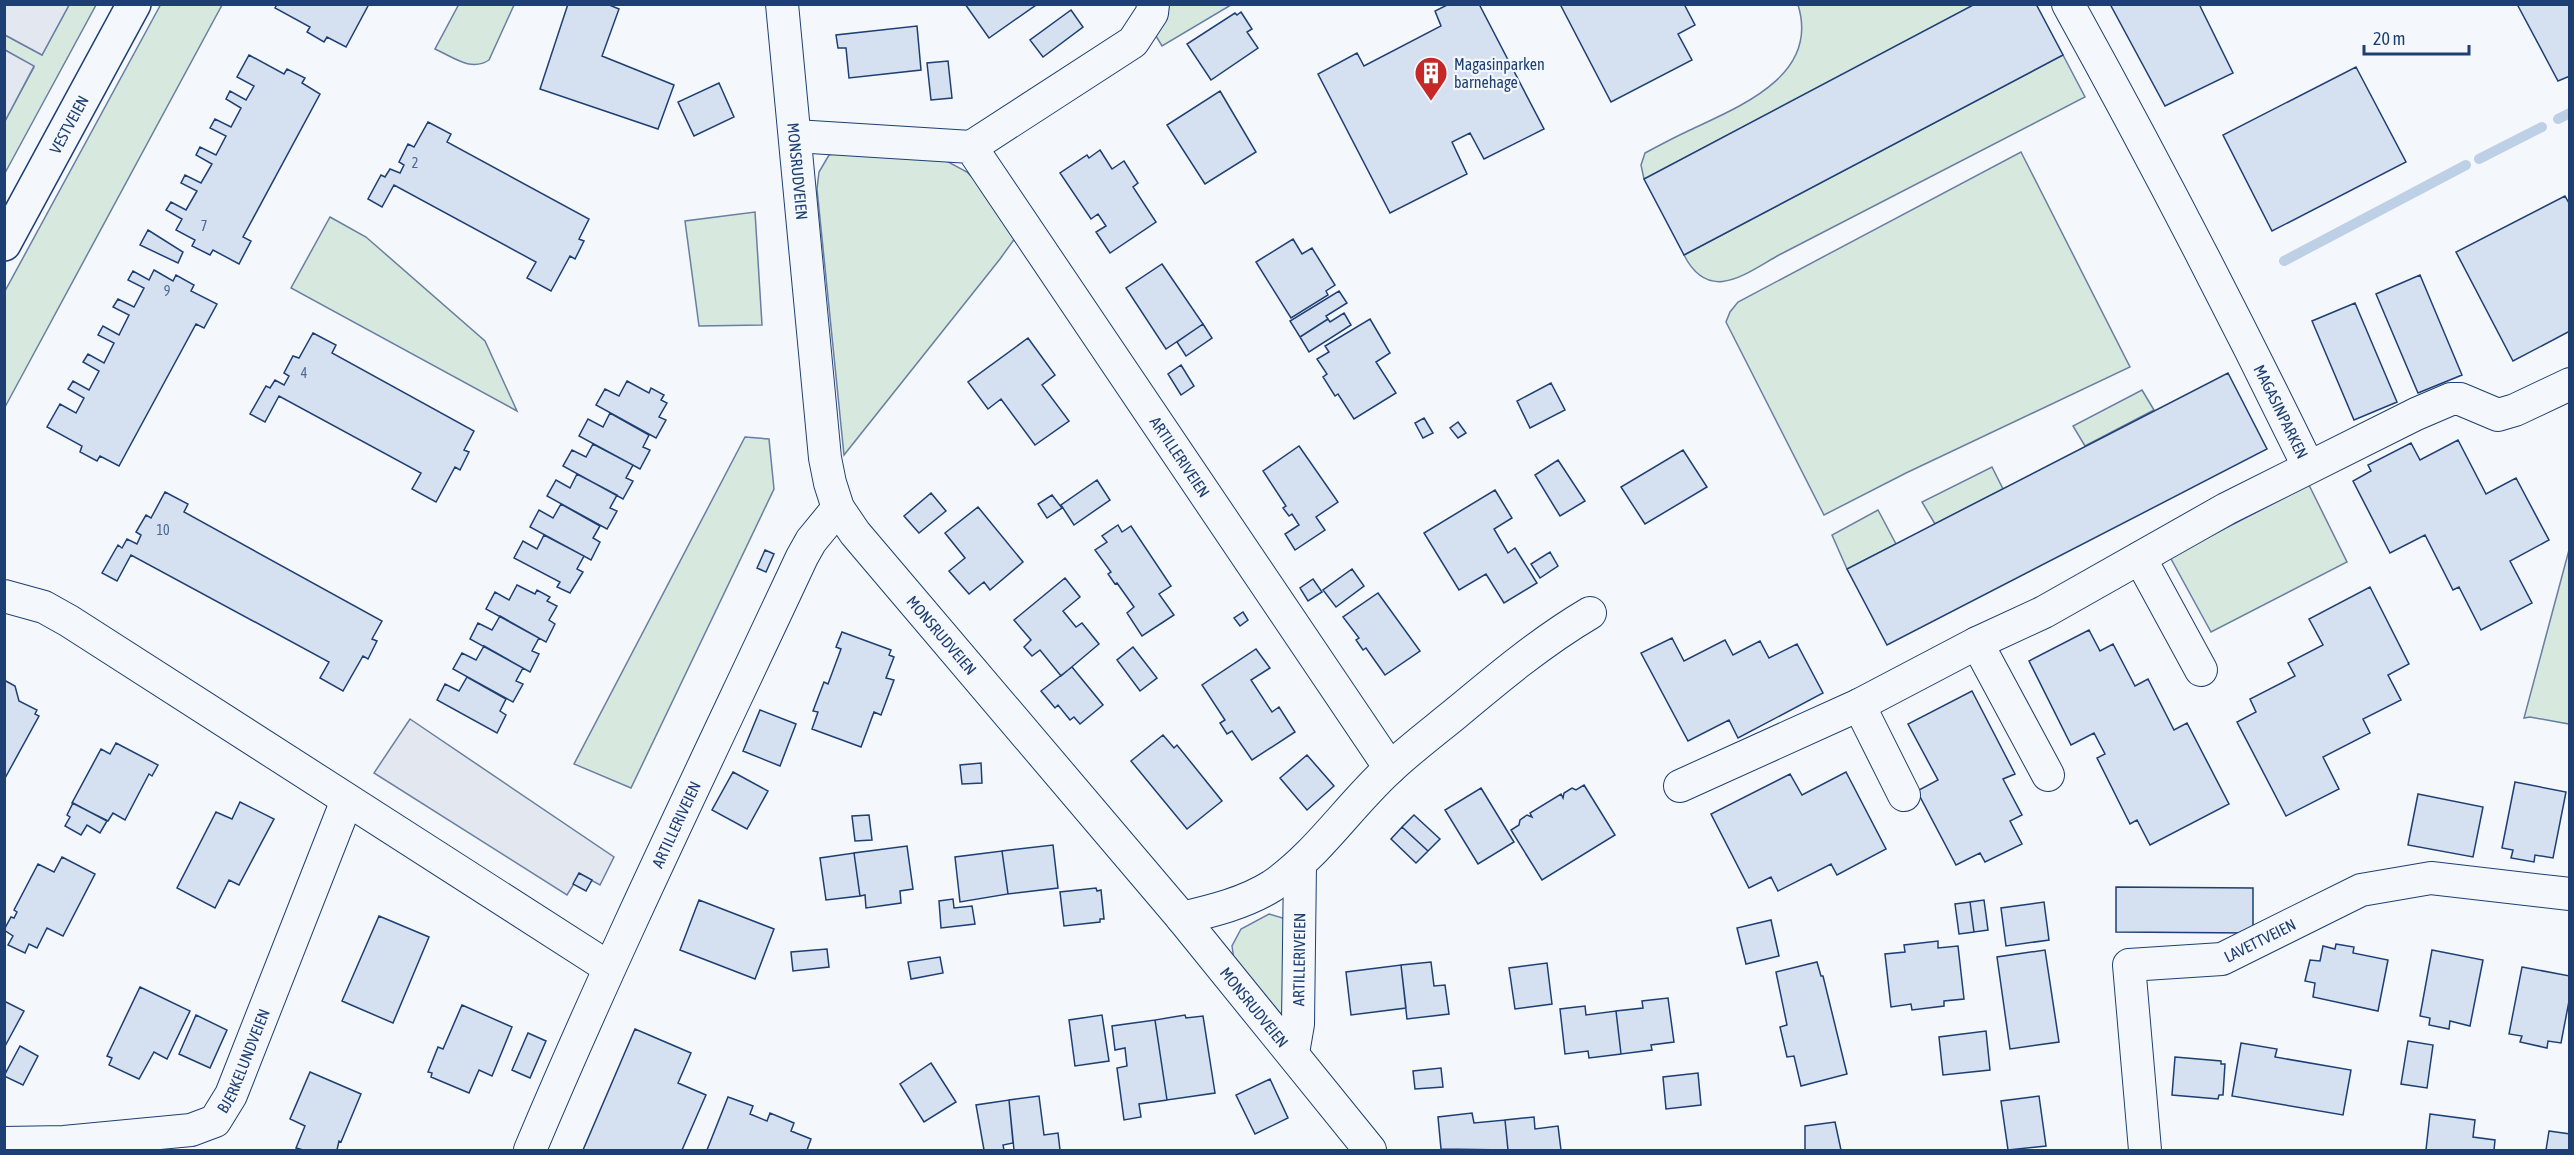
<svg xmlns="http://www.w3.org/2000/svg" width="2574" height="1155" font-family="'Asap Condensed',sans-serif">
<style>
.green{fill:#d7e8df;stroke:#687fa3;stroke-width:1.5}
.parking{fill:#e3e8f0;stroke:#687fa3;stroke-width:1.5}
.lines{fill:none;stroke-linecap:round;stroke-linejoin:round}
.stream{stroke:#bed0e5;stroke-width:10}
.building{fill:#d5e0f0;stroke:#1d3f73;stroke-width:1.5}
.street-casing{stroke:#1d3f73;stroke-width:34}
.secondary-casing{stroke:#1d3f73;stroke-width:36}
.street{stroke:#f4f7fb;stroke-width:32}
.secondary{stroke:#f4f7fb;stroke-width:33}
.labels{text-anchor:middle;stroke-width:4.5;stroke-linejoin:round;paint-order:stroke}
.number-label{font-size:14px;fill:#4b6792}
.poi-label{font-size:16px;fill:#1d3f73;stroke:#f4f7fb;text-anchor:start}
.street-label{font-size:16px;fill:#1d3f73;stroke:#f4f7fb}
</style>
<rect width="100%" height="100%" fill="#f4f7fb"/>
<path class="green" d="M161 4 222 5 5 407V291Z
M459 4 514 5 489 60C471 72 453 57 435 49Z
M69 5H96L5 173V121L34 67 5 50V35L42 55Z
M1166 5H1231L1162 46 1153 31Z
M1798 5H1975L1644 179 1641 165 1645 153C1660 145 1675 137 1690 130 1741 106 1820 75 1798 5Z
M2063 55 2085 97 1779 255C1745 274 1709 304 1684 255Z
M851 150 941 158 967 172 987 192 1018 234 1000 259 844 455 817 189 819 172 829 155Z
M2021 152 2130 367 1906 473 1824 515 1726 322 1730 312 1738 302Z
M755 212 762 325 699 326 685 221Z
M330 217 366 237 485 341 517 411 291 288Z
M2142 390 2154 410 2085 446 2073 426Z
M745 437 769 439 774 489 631 788 574 764Z
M1992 467 2003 489 1935 524 1922 502Z
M2309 485 2347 562 2211 632 2170 557Z
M1878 510 1896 544 1847 569 1832 535Z
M2569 550V724L2530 717 2524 718Z
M1269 914 1286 919 1287 1021 1234 960 1232 946 1241 929Z"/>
<path class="parking" d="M4 5 5 4 69 5 42 55 5 35Z
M5 50 34 66 5 121Z
M410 719 614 857 600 885 580 874 567 895 374 773Z"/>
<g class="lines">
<path class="stream" d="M2558 119 2570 113
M2479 159 2542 127
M2284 261 2466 165"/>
</g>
<path class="building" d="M277 4H369L346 47 327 37 324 42 307 32 310 27 275 8Z
M568 4H607L619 9 602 56 674 85 658 129 540 89Z
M965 4H1036V5L989 38Z
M1449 4H1479L1544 129 1484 159 1470 133 1452 142 1467 174 1390 213 1318 74 1357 53 1364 66 1441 26 1435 11Z
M1560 4H1684L1695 25 1678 34 1692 60 1611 102Z
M1975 4H2036L2063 55 1684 255 1644 179Z
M2110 4H2199L2233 73 2165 106Z
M2517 4H2570V76L2558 81Z
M1071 10 1083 27 1043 57 1030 40Z
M1241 12 1252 29 1247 32 1258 48 1211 80 1187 44 1235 13 1237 15Z
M917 26 921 70 849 78 846 48H838L836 35Z
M249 55 284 74 287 69 305 78 302 83 320 94 243 237 251 241 239 264 213 250 210 255 192 246 195 240 176 230 182 219 166 210 171 202 186 210 197 191 181 183 185 175 201 183 212 164 196 155 200 147 216 155 226 136 210 128 215 119 231 127 241 108 226 99 230 91 246 100 254 86 237 77Z
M948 61 952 98 931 100 927 63Z
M2356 67 2406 162 2272 231 2223 135Z
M719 83 734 117 694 136 678 102Z
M1220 91 1256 152 1205 184 1167 125Z
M428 122 451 134 447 142 589 219 579 239 584 241 575 259 570 256 551 291 527 278 536 262 394 185 382 207 368 199 381 175 385 177 390 169 400 173 404 165 399 162 408 144 414 147Z
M1100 150 1112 169 1124 161 1138 183 1133 187 1156 222 1110 253 1096 232 1106 226 1098 214 1091 219 1060 173 1087 155 1089 158Z
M2565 196 2570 205V331L2513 361 2456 252Z
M148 230 183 252 178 263 140 245Z
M1293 239 1302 254 1312 248 1335 285 1326 291 1328 295 1291 318 1256 262Z
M1162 264 1203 324 1166 349 1126 288Z
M154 270 173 281 176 275 194 285 191 291 217 304 204 328 196 324 119 466 100 456 97 461 80 452 82 446 47 427 60 404 76 413 84 398 68 389 73 381 89 390 99 371 83 362 88 354 104 363 114 343 98 335 103 326 119 335 129 315 113 307 118 299 134 307 144 288 128 280 133 271 149 280Z
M2420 275 2462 375 2418 393 2376 294Z
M1339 291 1347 303 1326 316 1328 319 1300 337 1290 321Z
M2355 303 2397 402 2354 420 2312 321Z
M1344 313 1351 325 1309 352 1300 337 1328 319 1330 322Z
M1370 319 1390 353 1376 362 1396 393 1354 419 1338 394 1335 396 1323 377 1327 374 1317 359 1329 352 1325 346Z
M1203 324 1212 338 1186 356 1177 342Z
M313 333 336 345 332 353 474 431 464 450 469 452 460 470 455 467 436 502 412 489 421 473 279 396 265 422 250 414 266 386 270 388 275 380 284 385 289 376 284 373 293 356 299 358Z
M1028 338 1055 375 1042 385 1069 421 1035 445 1001 399 988 409 968 382Z
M1181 365 1194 386 1181 395 1168 374Z
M2228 373 2267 449 1887 645 1847 569Z
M627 381 649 393 651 388 664 395 661 400 667 403 659 417 666 420 656 438 596 405 605 389 619 396Z
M1551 383 1565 410 1530 428 1517 401Z
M610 413 649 435 643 447 650 450 640 469 579 436 588 419 603 427Z
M1424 418 1433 433 1423 438 1415 423Z
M1458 422 1466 433 1458 438 1450 428Z
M2458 440 2486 494 2516 478 2549 540 2510 561 2532 603 2481 630 2459 587 2453 590 2425 535 2390 553 2353 481 2371 471 2368 465 2411 443 2420 460Z
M593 444 633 465 626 478 633 481 623 499 563 466 572 450 586 457Z
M1299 446 1338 502 1316 517 1325 530 1295 550 1285 534 1299 525 1292 514 1289 516 1283 508 1286 506 1263 471Z
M1683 450 1707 487 1645 524 1621 487Z
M1558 460 1585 501 1560 516 1535 475Z
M577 474 617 495 610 508 617 511 607 529 547 496 556 480 570 488Z
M1097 480 1110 500 1074 525 1061 505Z
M1495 490 1512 518 1494 529 1508 553 1515 548 1537 583 1504 603 1486 574 1459 590 1424 533Z
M165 492 188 504 184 512 382 621 372 639 377 641 368 659 363 656 343 691 320 678 329 662 131 555 117 581 102 573 118 545 122 548 127 539 137 544 141 535 136 532 146 515 151 518Z
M931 493 946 511 919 533 904 516Z
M1052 495 1062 508 1047 518 1038 504Z
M561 504 600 526 593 538 600 542 591 560 530 527 539 510 553 518Z
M978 507 1023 562 990 590 984 582 969 594 949 571 965 558 945 533Z
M1118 525 1122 532 1131 526 1171 586 1159 594 1174 615 1142 636 1127 613 1134 607 1117 583 1115 584 1108 574 1111 572 1095 550 1107 542 1102 536Z
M544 535 584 556 577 569 583 572 570 593 557 587 560 582 514 558 523 541 537 549Z
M765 550 774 554 766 572 757 568Z
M1550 552 1558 566 1540 578 1531 564Z
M1352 569 1364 586 1336 607 1323 590Z
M1065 578 1080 597 1063 611 1076 627 1082 623 1099 644 1061 676 1040 650 1032 656 1024 647 1031 640 1014 620Z
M1313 579 1322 592 1308 601 1300 588Z
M517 585 535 594 537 590 550 597 547 601 557 606 549 620 555 624 546 642 486 609 495 592 509 600Z
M2370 587 2409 664 2388 675 2401 700 2363 719 2370 733 2323 757 2339 789 2286 816 2237 722 2256 712 2250 699 2295 676 2288 663 2323 645 2309 619Z
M1378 593 1420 651 1385 675 1366 648 1363 650 1356 640 1359 638 1343 617Z
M1243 612 1248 620 1240 626 1234 618Z
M500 616 539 638 532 651 539 654 530 672 470 639 478 623 492 630Z
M2089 630 2100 651 2113 644 2135 686 2148 679 2174 730 2187 723 2229 804 2150 845 2137 820 2130 824 2097 758 2105 754 2094 733 2071 745 2029 661Z
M842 632 891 650 889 655 894 657 886 678 894 680 881 715 874 712 861 747 812 729 818 712 813 711 824 682 828 684 841 649 836 647Z
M1672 638 1684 661 1725 640 1733 655 1760 641 1769 658 1797 644 1823 693 1738 738 1729 720 1688 741 1641 653Z
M484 646 523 668 516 681 523 684 513 702 453 669 462 653 476 660Z
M1133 647 1157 678 1140 691 1117 660Z
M1256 649 1270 668 1251 680 1272 712 1279 707 1295 732 1252 760 1232 731 1227 734 1220 723 1225 720 1202 685Z
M1072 667 1103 705 1080 724 1074 717 1070 720 1058 705 1055 708 1041 691Z
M467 677 506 699 500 711 506 715 497 733 437 700 445 684 459 691Z
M4 680 15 686 19 701 37 710 35 714 39 716 4 780Z
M1972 691 2015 774 2003 779 2022 815 2010 821 2022 844 1985 862 1980 853 1956 865 1917 791 1938 780 1908 724Z
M760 710 796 724 780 766 743 751Z
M1163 735 1174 748 1177 745 1222 801 1187 829 1131 761Z
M116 743 158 765 152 776 149 774 125 820 113 813 108 821 72 803 101 749 110 754Z
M1307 755 1334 786 1307 810 1280 778Z
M981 763 982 783 962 784 960 765Z
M733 772 768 791 747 829 712 810Z
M1846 772 1886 849 1837 875 1831 864 1778 891 1771 877 1749 888 1711 814 1790 774 1802 795Z
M2515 782 2566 792 2553 858 2535 855 2534 862 2511 858 2513 850 2502 848Z
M1584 785 1615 835 1542 880 1511 830 1519 825 1520 820 1527 815 1532 817 1530 813 1561 794 1563 798 1564 793 1572 788 1576 790Z
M1481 788 1514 842 1478 864 1445 810Z
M2418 794 2483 807 2473 857 2408 845Z
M240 802 274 819 239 885 229 880 215 908 177 888 216 812 232 819Z
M73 803 107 821 100 833 87 825 81 835 65 826 70 817 67 815Z
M869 815 872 840 855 841 852 816Z
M1414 815 1440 839 1428 851 1402 827Z
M1402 827 1428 851 1416 863 1391 839Z
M1053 845 1058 888 1008 894 1002 851Z
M907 846 913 889 900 891 901 903 866 908 865 895 860 896 854 853Z
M1002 851 1008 894 960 902 955 857Z
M854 853 860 896 826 900 820 858Z
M62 857 95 874 63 936 47 928 37 948 29 944 25 953 8 945 13 936 4 930 11 917 14 918 17 912 14 910 38 864 54 872Z
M579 873 592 880 586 891 573 884Z
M2116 887 2253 888V933L2116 932Z
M1096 888 1097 891 1101 890 1104 919H1100V922L1064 926 1060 892Z
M953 899 954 908 972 906 975 924 941 928 939 901Z
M699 900 774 929 755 979 680 950Z
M1984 900 1988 930 1974 932 1970 902Z
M1970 902 1974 932 1959 934 1955 904Z
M2044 902 2049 940 2006 946 2001 908Z
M379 916 429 937 393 1023 342 1001Z
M1771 920 1779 956 1746 964 1737 928Z
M1938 941V948L1958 946 1964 999 1944 1001V1006L1912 1010 1911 1004 1891 1007 1885 954 1905 952 1904 945Z
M2336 944 2354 947 2353 953 2388 960 2378 1011 2313 997 2315 983 2305 981 2310 960 2320 961 2323 946 2335 949Z
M827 949 829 967 793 971 791 952Z
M2045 950 2059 1042 2010 1049 1997 957Z
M2432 950 2483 960 2470 1026 2450 1021 2449 1029 2429 1025 2430 1018 2420 1016Z
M940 957 943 973 911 979 908 962Z
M1431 962 1434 986 1445 985 1449 1014 1407 1019 1401 965Z
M1817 962 1821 976H1823L1847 1074 1801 1086 1794 1056 1787 1057 1780 1027 1787 1025 1776 972Z
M1547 963 1552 1004 1515 1009 1509 968Z
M1401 965 1406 1008 1351 1015 1346 972Z
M2522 967 2570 976V996L2561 1043 2548 1041 2547 1048 2520 1042 2522 1036 2509 1034Z
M140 987 190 1011 167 1059 154 1052 139 1079 109 1065 112 1058 107 1056Z
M1668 998 1674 1042 1651 1045 1652 1050 1621 1054 1616 1011 1643 1008 1642 1001Z
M4 1001 24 1011 4 1048Z
M462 1005 512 1027 492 1076 479 1070 469 1093 431 1077 432 1073 428 1072 438 1047 443 1049Z
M1585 1006 1586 1015 1616 1011 1621 1054 1589 1058 1588 1051 1565 1054 1560 1009Z
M196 1015 227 1030 210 1068 179 1054Z
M1102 1015 1109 1061 1075 1066 1069 1020Z
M1185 1015 1186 1018 1203 1016 1215 1093 1167 1100 1155 1020Z
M1155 1020 1167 1100 1139 1104 1141 1117 1124 1120 1117 1068 1127 1066 1125 1048 1115 1050 1112 1026Z
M635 1029 691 1053 678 1083 706 1095 682 1150H583Z
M1986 1031 1990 1070 1943 1075 1939 1037Z
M528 1033 546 1041 530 1078 512 1070Z
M2408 1041 2433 1045 2427 1088 2401 1084Z
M2241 1043 2277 1049 2275 1057 2351 1070 2343 1115 2232 1096Z
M20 1046 38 1056 23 1085 4 1076Z
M2175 1057 2221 1061V1064H2225L2223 1095H2219L2218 1099 2172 1095Z
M931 1063 956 1102 924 1122 900 1084Z
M1441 1068 1443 1087 1415 1089 1413 1071Z
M310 1072 361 1094 341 1142 339 1141 337 1150H303L296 1148 305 1126 290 1119Z
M1698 1073 1701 1105 1666 1109 1663 1077Z
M1270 1079 1288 1118 1255 1134 1236 1095Z
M1039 1096 1044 1135 1058 1133 1060 1150H1014L1009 1100Z
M2039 1096 2046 1146 2008 1150 2001 1101Z
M728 1097 753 1106 750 1114 767 1121 770 1113 794 1123 791 1131 811 1139 807 1150H707Z
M1009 1100 1013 1143 1003 1145 1004 1150H984L976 1105Z
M1472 1113 1474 1123 1505 1120 1508 1150 1441 1149 1438 1117Z
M2430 1114 2475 1120 2473 1137 2495 1140 2494 1150H2426Z
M1534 1117 1535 1129 1558 1126 1561 1150H1508L1505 1120Z
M1835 1122 1841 1150H1805V1126Z
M2549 1131 2570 1134V1150H2546Z"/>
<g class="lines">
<g class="street-casing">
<g id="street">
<path id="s1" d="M782 4 825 458 830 483 838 508 855 533 1182 918 1370 1150"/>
<path id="s2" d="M2068 4C2152 156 2232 310 2308 466"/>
<path id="s3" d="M795 136 971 147 1390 768"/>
<path d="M971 147 1133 42 1152 13 1153 4"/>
<path d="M2140 558 2201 670"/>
<path d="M4 596 44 607 69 621 608 967"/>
<path d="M1977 643 2048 775"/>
<path d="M1859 705 1904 795"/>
<path d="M1680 786 1859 705 1977 643 2044 612 2226 509 2416 414 2451 399H2460L2498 415 2515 410 2570 384"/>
<path d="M1182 918C1212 911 1245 903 1272 886 1317 855 1348 807 1388 770 1409 750 1433 732 1455 714 1498 678 1541 642 1590 613"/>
<path id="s4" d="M1293 1053 1298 1024 1300 865"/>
<path id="s5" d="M4 1143 64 1142 191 1130 215 1121 231 1095 347 800"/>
<path id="s6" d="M530 1150C614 950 710 754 802 557L811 541 838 508"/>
<path id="s7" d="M2145 1150 2129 965 2222 959 2361 890 2431 878 2570 894"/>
</g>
</g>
<g class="secondary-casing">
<g id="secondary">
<path id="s8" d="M4 244 134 4"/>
</g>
</g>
<use href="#street" class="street"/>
<use href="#secondary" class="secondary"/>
</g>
<defs>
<g id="building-pin" transform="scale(1.725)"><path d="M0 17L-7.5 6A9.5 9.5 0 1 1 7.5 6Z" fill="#c62828" stroke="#f4f7fb"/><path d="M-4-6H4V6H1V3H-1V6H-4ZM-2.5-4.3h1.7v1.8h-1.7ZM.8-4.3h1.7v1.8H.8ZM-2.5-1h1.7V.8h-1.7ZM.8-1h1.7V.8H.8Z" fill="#fff"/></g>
</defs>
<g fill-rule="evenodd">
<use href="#building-pin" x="1431" y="73"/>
</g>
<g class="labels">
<g class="number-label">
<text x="415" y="168">2</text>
<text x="204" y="231">7</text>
<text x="167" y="296">9</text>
<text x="304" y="378">4</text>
<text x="163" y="535">10</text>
</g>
<g class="poi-label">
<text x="1454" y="70">Magasinparken<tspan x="1454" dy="18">barnehage</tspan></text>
</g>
<g class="street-label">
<text dy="6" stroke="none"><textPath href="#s8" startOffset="136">VESTVEIEN</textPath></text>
<text dy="6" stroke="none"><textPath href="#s1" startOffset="168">MONSRUDVEIEN</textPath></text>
<text dy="6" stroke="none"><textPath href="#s2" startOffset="460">MAGASINPARKEN</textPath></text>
<text dy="6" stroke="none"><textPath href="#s3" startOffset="550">ARTILLERIVEIEN</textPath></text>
<text dy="6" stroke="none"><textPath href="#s1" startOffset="672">MONSRUDVEIEN</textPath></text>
<text dy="6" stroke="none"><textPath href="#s6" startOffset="357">ARTILLERIVEIEN</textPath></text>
<text dy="6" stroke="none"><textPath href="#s7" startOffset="321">LAVETTVEIEN</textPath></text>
<text dy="6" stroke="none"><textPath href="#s4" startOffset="94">ARTILLERIVEIEN</textPath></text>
<text dy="6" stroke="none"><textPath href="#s1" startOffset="1158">MONSRUDVEIEN</textPath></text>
<text dy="6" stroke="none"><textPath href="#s5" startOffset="280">BJERKELUNDVEIEN</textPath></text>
</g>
</g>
<rect width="2574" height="1155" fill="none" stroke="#1d3f73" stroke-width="12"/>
<path d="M2364 45v9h105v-9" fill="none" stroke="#1d3f73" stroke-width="3"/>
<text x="2373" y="45" font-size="18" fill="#1d3f73" stroke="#f4f7fb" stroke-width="4.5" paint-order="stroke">20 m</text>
</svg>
